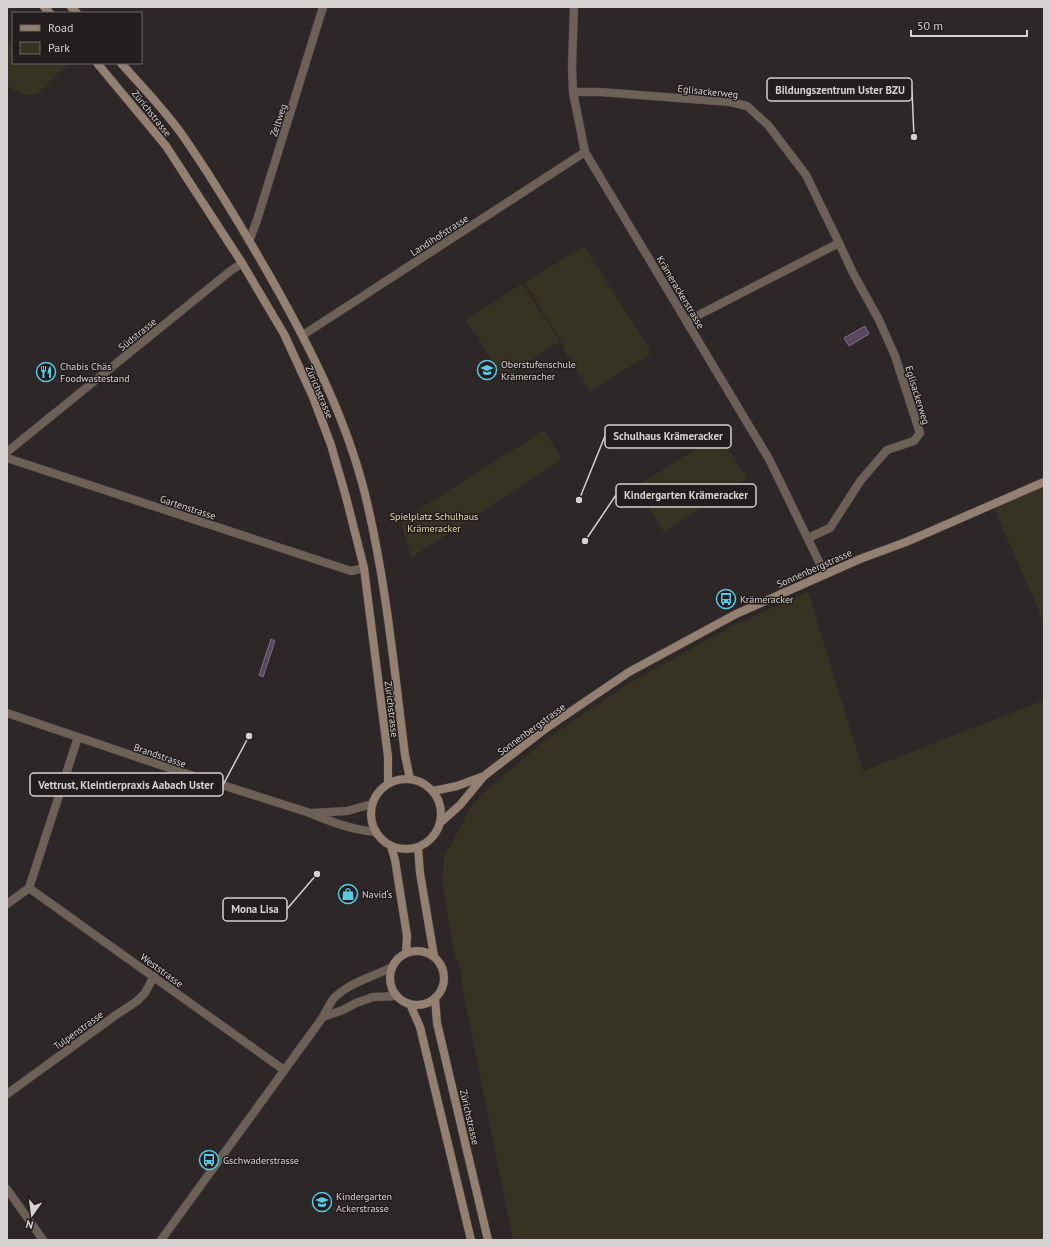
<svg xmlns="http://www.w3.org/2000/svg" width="1051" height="1247" font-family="'PT Sans',sans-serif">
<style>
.green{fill:#373322}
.water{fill:#5b4760;stroke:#7f7082}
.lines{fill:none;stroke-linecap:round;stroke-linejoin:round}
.street-casing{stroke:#484242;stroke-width:9}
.secondary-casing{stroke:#484242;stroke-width:9}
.street{stroke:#6d6157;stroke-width:8}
.secondary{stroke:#938071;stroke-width:8}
.labels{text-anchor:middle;stroke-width:3;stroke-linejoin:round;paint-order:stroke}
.street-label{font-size:10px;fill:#d4d1d0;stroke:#231e1d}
.poi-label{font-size:10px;fill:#d4d1d0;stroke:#231e1d;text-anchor:start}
.park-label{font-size:10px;fill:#e9daa0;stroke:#231e1d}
.leader{fill:none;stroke:#d4d1d0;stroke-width:1.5}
.callout-dot{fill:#d4d1d0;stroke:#231e1d;stroke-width:1.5}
.callout{fill:#231e1d;stroke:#d4d1d0;stroke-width:1.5}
.callout-label{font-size:11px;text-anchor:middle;font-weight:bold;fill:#d4d1d0}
</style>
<rect width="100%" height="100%" fill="#2d2727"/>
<path class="green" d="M13 38V63L68 64 40 92C28 99 17 93 7 85V46Z
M584 246 652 353 590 391 563 349 566 348 525 283Z
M522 284 560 341 504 378 466 320Z
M544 430 562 459 411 558 401 521Z
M718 434 747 478 664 532 635 488Z
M1044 482V623L992 504Z
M808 592 863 771 1044 700V1240H513L462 985 461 971 454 953 442 882 444 857 472 806 481 795 545 740 626 685 732 626Z"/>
<path class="water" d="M865 326 869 334 849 346 844 338Z
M271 639 275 641 263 677 259 675Z"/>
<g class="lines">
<g class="street-casing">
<path id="street" d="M574 7 572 67 573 92 585 152 769 459 825 574
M573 92H600L730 102 747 106 768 125 806 175 839 243 853 273 879 320 895 356 920 433 914 441 887 450 861 480 830 528 808 538
M250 239 257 220 323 7
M687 321 839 243
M303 335 585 152
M7 452 229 272 242 263
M7 458 351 571 364 568
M7 713 181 772 307 812C329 821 352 830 376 832
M312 813 347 811 372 804
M29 888 284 1070
M7 904 29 888 78 737
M323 1017 343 1010 356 1003 373 997 397 996
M7 1094 116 1015 137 1001 145 993 154 976
M7 1189 43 1240
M161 1240 323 1017C326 1011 330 1003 334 998 350 982 373 977 392 967"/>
</g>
<g class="secondary-casing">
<path id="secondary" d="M44 7 50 13
M71 7 77 13
M97 63 166 146 242 263 284 334 313 397 331 445 346 497 364 568 388 757V783
M121 63C142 87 165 110 183 136 215 182 244 231 272 280 310 347 346 418 365 494 386 580 394 668 405 755L410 779
M371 814a35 35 0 1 1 70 0a35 35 0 1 1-70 0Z
M433 791 457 786 484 776
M440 823 460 805 484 776 545 729 629 672 736 614 860 559 906 542 1044 482
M391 846 395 860 407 936 406 953
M418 847 420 873 434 956
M390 978a27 27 0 1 1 54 0a27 27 0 1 1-54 0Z
M435 998 437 1023 488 1240
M410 1004 420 1027 471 1240"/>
</g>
<use href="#street" class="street"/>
<use href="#secondary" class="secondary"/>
</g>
<defs>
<g id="school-ring" transform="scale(1)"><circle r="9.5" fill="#231e1d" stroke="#58c9e4" stroke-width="1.5"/><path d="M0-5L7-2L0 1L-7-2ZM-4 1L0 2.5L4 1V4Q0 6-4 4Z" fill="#58c9e4"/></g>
<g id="restaurant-ring" transform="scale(1)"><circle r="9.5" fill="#231e1d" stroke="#58c9e4" stroke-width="1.5"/><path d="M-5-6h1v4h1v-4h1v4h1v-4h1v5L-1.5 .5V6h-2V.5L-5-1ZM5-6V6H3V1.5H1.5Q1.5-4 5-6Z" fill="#58c9e4"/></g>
<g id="bus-ring" transform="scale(1)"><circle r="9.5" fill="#231e1d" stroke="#58c9e4" stroke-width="1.5"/><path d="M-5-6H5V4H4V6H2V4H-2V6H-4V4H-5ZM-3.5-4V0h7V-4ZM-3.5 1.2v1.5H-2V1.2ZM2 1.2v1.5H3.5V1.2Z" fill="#58c9e4"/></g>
<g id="shop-ring" transform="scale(1)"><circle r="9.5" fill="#231e1d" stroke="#58c9e4" stroke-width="1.5"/><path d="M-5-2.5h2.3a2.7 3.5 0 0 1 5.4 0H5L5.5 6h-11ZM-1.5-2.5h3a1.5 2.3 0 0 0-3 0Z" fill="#58c9e4"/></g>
</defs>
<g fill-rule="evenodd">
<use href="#school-ring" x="487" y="370"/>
<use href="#restaurant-ring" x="46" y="372"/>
<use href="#bus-ring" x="726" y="599"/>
<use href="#shop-ring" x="348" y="894"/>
<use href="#bus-ring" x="209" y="1160"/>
<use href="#school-ring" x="322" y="1202"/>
</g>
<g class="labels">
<g class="street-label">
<text transform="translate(708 91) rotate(6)" y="4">Eglisackerweg</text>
<text transform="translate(152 113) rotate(51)" y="4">Zürichstrasse</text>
<text transform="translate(278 120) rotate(-72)" y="4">Zeltweg</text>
<text transform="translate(439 235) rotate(-33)" y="4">Landihofstrasse</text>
<text transform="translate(681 292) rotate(59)" y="4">Krämerackerstrasse</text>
<text transform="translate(137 334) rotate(-39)" y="4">Südstrasse</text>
<text transform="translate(320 392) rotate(67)" y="4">Zürichstrasse</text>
<text transform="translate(918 395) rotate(73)" y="4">Eglisackerweg</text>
<text transform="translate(188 507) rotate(18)" y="4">Gartenstrasse</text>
<text transform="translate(814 568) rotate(-24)" y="4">Sonnenbergstrasse</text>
<text transform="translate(392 709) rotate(83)" y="4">Zürichstrasse</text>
<text transform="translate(531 729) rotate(-36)" y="4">Sonnenbergstrasse</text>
<text transform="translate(160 755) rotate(19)" y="4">Brandstrasse</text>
<text transform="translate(162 970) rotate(36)" y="4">Weststrasse</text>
<text transform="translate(78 1030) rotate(-36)" y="4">Tulpenstrasse</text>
<text transform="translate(470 1117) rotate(77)" y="4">Zürichstrasse</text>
</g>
<g class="poi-label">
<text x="501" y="368">Oberstufenschule<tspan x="501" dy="12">Krämeracher</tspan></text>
<text x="60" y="370">Chabis Chäs<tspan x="60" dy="12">Foodwastestand</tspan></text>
<text x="740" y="603">Krämeracker</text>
<text x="362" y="898">Navid‘s</text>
<text x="223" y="1164">Gschwaderstrasse</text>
<text x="336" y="1200">Kindergarten<tspan x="336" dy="12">Ackerstrasse</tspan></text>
</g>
<g class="park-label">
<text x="434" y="520">Spielplatz Schulhaus<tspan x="434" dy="12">Krämeracker</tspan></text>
</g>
</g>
<path class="leader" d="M914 137L912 90M579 500L605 436M585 541L616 495M249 736L223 785M317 874L287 909"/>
<g class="callout-dot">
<circle cx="914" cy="137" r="4"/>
<circle cx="579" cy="500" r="4"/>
<circle cx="585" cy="541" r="4"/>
<circle cx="249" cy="736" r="4"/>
<circle cx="317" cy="874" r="4"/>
</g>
<g class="callout">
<rect x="767" y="78" width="145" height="23" rx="4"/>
<rect x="605" y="425" width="126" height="23" rx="4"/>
<rect x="616" y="484" width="140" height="23" rx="4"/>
<rect x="30" y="773" width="193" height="23" rx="4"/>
<rect x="223" y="898" width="64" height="23" rx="4"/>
</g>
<g class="callout-label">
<text x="840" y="94">Bildungszentrum Uster BZU</text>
<text x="668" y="440">Schulhaus Krämeracker</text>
<text x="686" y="499">Kindergarten Krämeracker</text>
<text x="126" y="789">Vettrust, Kleintierpraxis Aabach Uster</text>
<text x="255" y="913">Mona Lisa</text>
</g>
<rect width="1051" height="1247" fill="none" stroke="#d4d1d0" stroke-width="16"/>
<rect x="12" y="12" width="130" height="52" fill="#231e1d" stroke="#6a6665"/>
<rect x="20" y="25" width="20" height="6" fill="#938071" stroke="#6a6665"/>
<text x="48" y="32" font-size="12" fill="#d4d1d0">Road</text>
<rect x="20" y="42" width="20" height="12" fill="#373322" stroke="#6a6665"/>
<text x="48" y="52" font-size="12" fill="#d4d1d0">Park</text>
<g transform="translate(32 1215) rotate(194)" stroke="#231e1d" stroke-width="3" paint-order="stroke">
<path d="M0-3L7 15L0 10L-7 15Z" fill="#d4d1d0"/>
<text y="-6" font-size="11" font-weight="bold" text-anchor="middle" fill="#d4d1d0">N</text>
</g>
<path d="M911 30v6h116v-6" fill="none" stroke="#d4d1d0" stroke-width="2"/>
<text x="917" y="30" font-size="12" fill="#d4d1d0" stroke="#231e1d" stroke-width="3" paint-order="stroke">50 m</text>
</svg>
